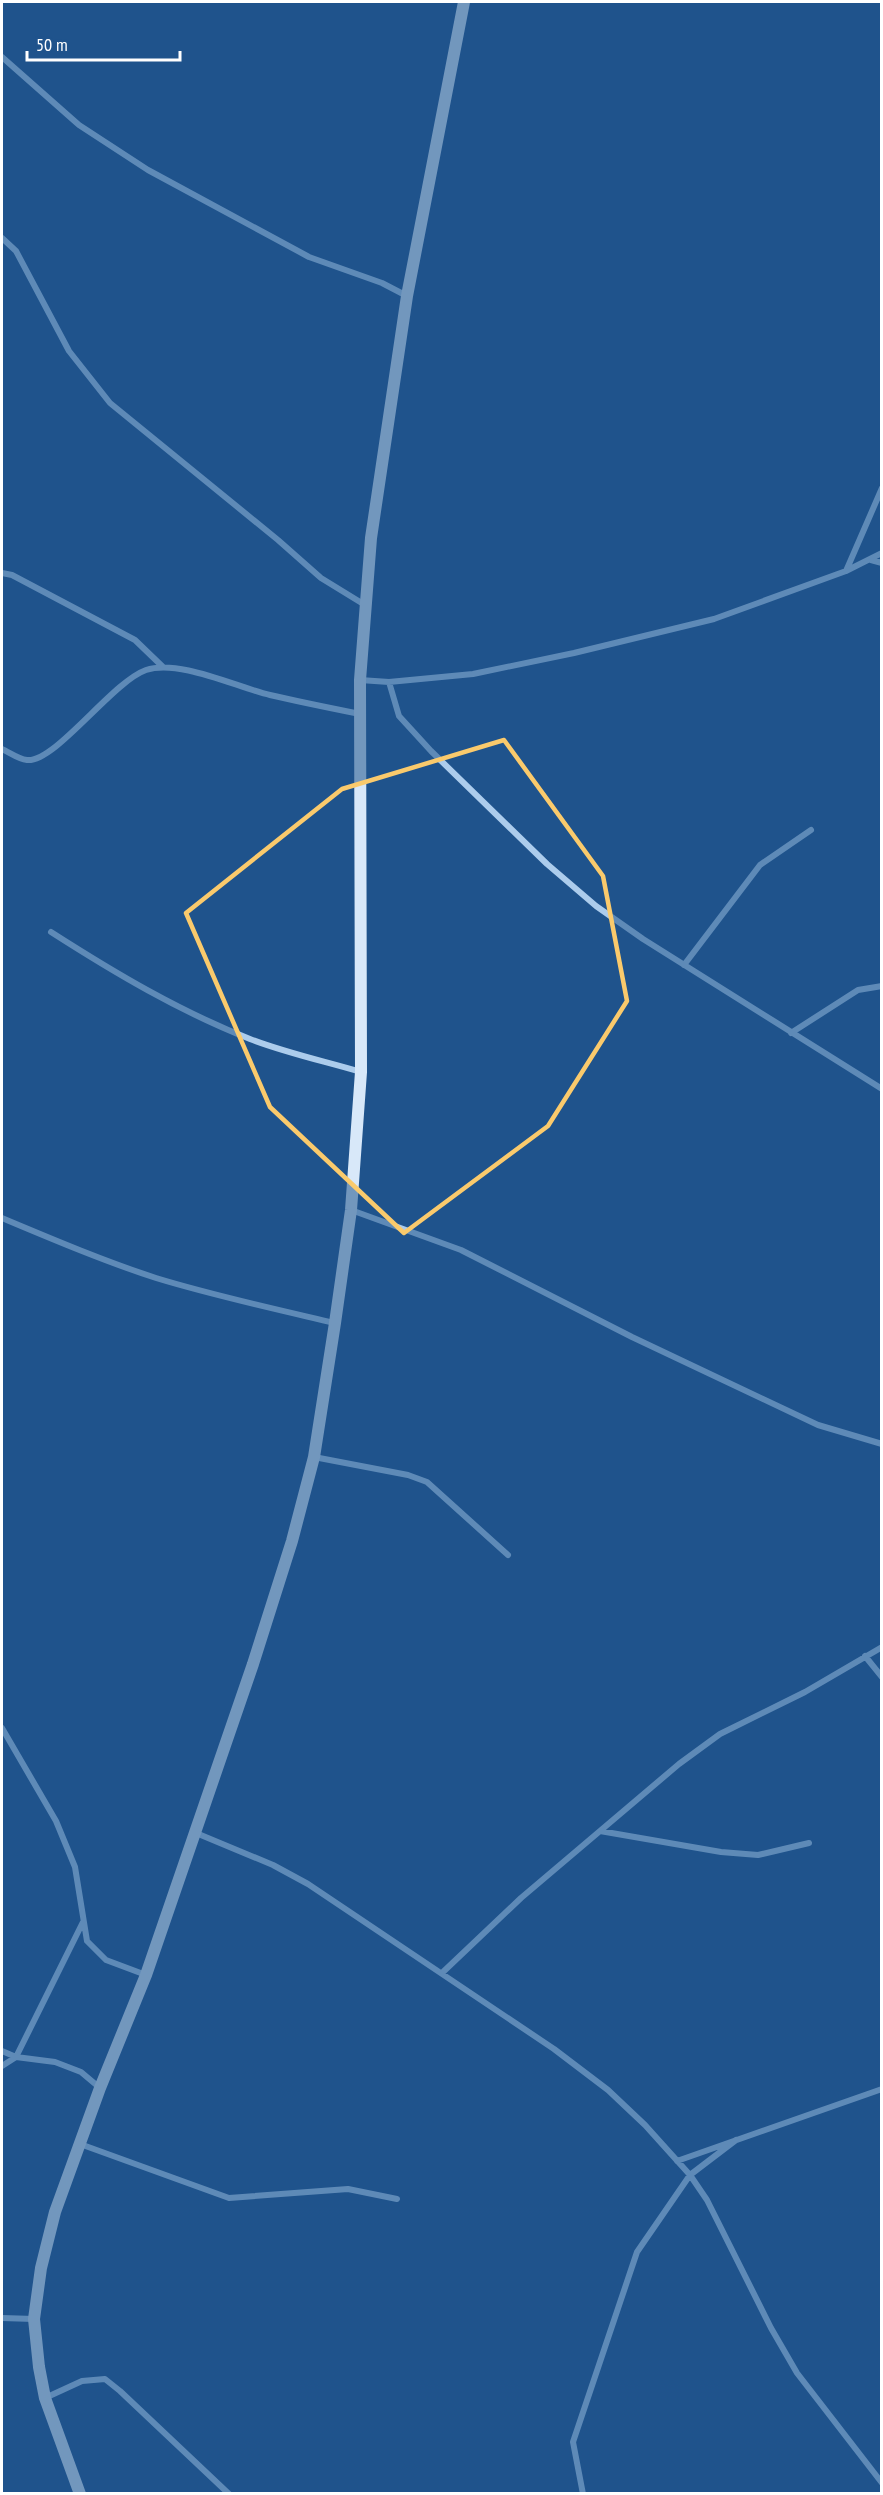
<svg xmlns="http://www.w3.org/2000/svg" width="883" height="2495" font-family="'PT Sans Narrow',sans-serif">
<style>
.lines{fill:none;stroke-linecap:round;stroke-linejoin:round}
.street{stroke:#acccec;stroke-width:6}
.secondary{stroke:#d8e8f9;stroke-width:12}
.marked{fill:none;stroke:#faca6c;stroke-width:4.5;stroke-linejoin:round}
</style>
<rect width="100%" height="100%" fill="#1f538c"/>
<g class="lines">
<path class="street" d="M2 57 79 125 148 170 309 257 382 283 407 296
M2 238 16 251 69 351 110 403 278 540 321 578 365 605
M871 560 882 563
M846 571 882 488
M2 573 12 575 135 640 163 667
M360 680 389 682 473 674 574 653 714 619 846 571 882 553
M389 682 399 716 431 751 547 864 596 906 643 939 882 1089
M2 749C9 752 18 759 27 760 55 763 112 682 146 670 179 659 236 687 270 695 300 702 330 708 360 714
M51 932C115 973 179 1011 250 1039 286 1053 324 1061 361 1072
M684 965 760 865 811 830
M791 1033 858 990 882 986
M351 1210 461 1250 632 1337 818 1425 882 1444
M2 1218C52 1239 104 1261 156 1278 215 1296 275 1309 335 1323
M314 1457 408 1475 427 1482 508 1555
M865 1656 882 1677
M2 1728 56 1821 75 1867 87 1941 106 1960 146 1975
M600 1831 721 1852 758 1855 809 1843
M196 1833 273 1865 308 1884 554 2049 608 2090 645 2125 690 2175 707 2200 771 2328 797 2373 882 2483
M443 1972 521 1898 679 1764 720 1734 805 1692 882 1647
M2 2051 16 2057 83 1922
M2 2066 16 2057 55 2062 81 2072 100 2088
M80 2144 229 2198 348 2189 397 2199
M677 2161 882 2089
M2 2318 34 2319
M45 2398 82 2381 105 2379 120 2391 229 2494
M583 2494 573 2442 637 2252 690 2175 736 2140"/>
<path class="secondary" d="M80 2494 45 2398 39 2367 34 2319 41 2268 55 2212 100 2088 146 1975 253 1664 292 1541 314 1457 335 1323 351 1210 361 1072 360 680 371 538 407 296 464 2"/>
</g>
<path d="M0 0H883V2495H0ZM504 740 603 876 627 1001 548 1126 404 1233 270 1107 186 913 342 789Z" fill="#1f538c" fill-opacity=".55" fill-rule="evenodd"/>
<path class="marked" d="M504 740 603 876 627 1001 548 1126 404 1233 270 1107 186 913 342 789Z"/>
<rect width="883" height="2495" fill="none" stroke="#ffffff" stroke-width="6"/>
<path d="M27 51v9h153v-9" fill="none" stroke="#ffffff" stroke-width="3"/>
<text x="36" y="51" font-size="18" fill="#ffffff" stroke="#1f538c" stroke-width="4.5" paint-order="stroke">50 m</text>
</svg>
